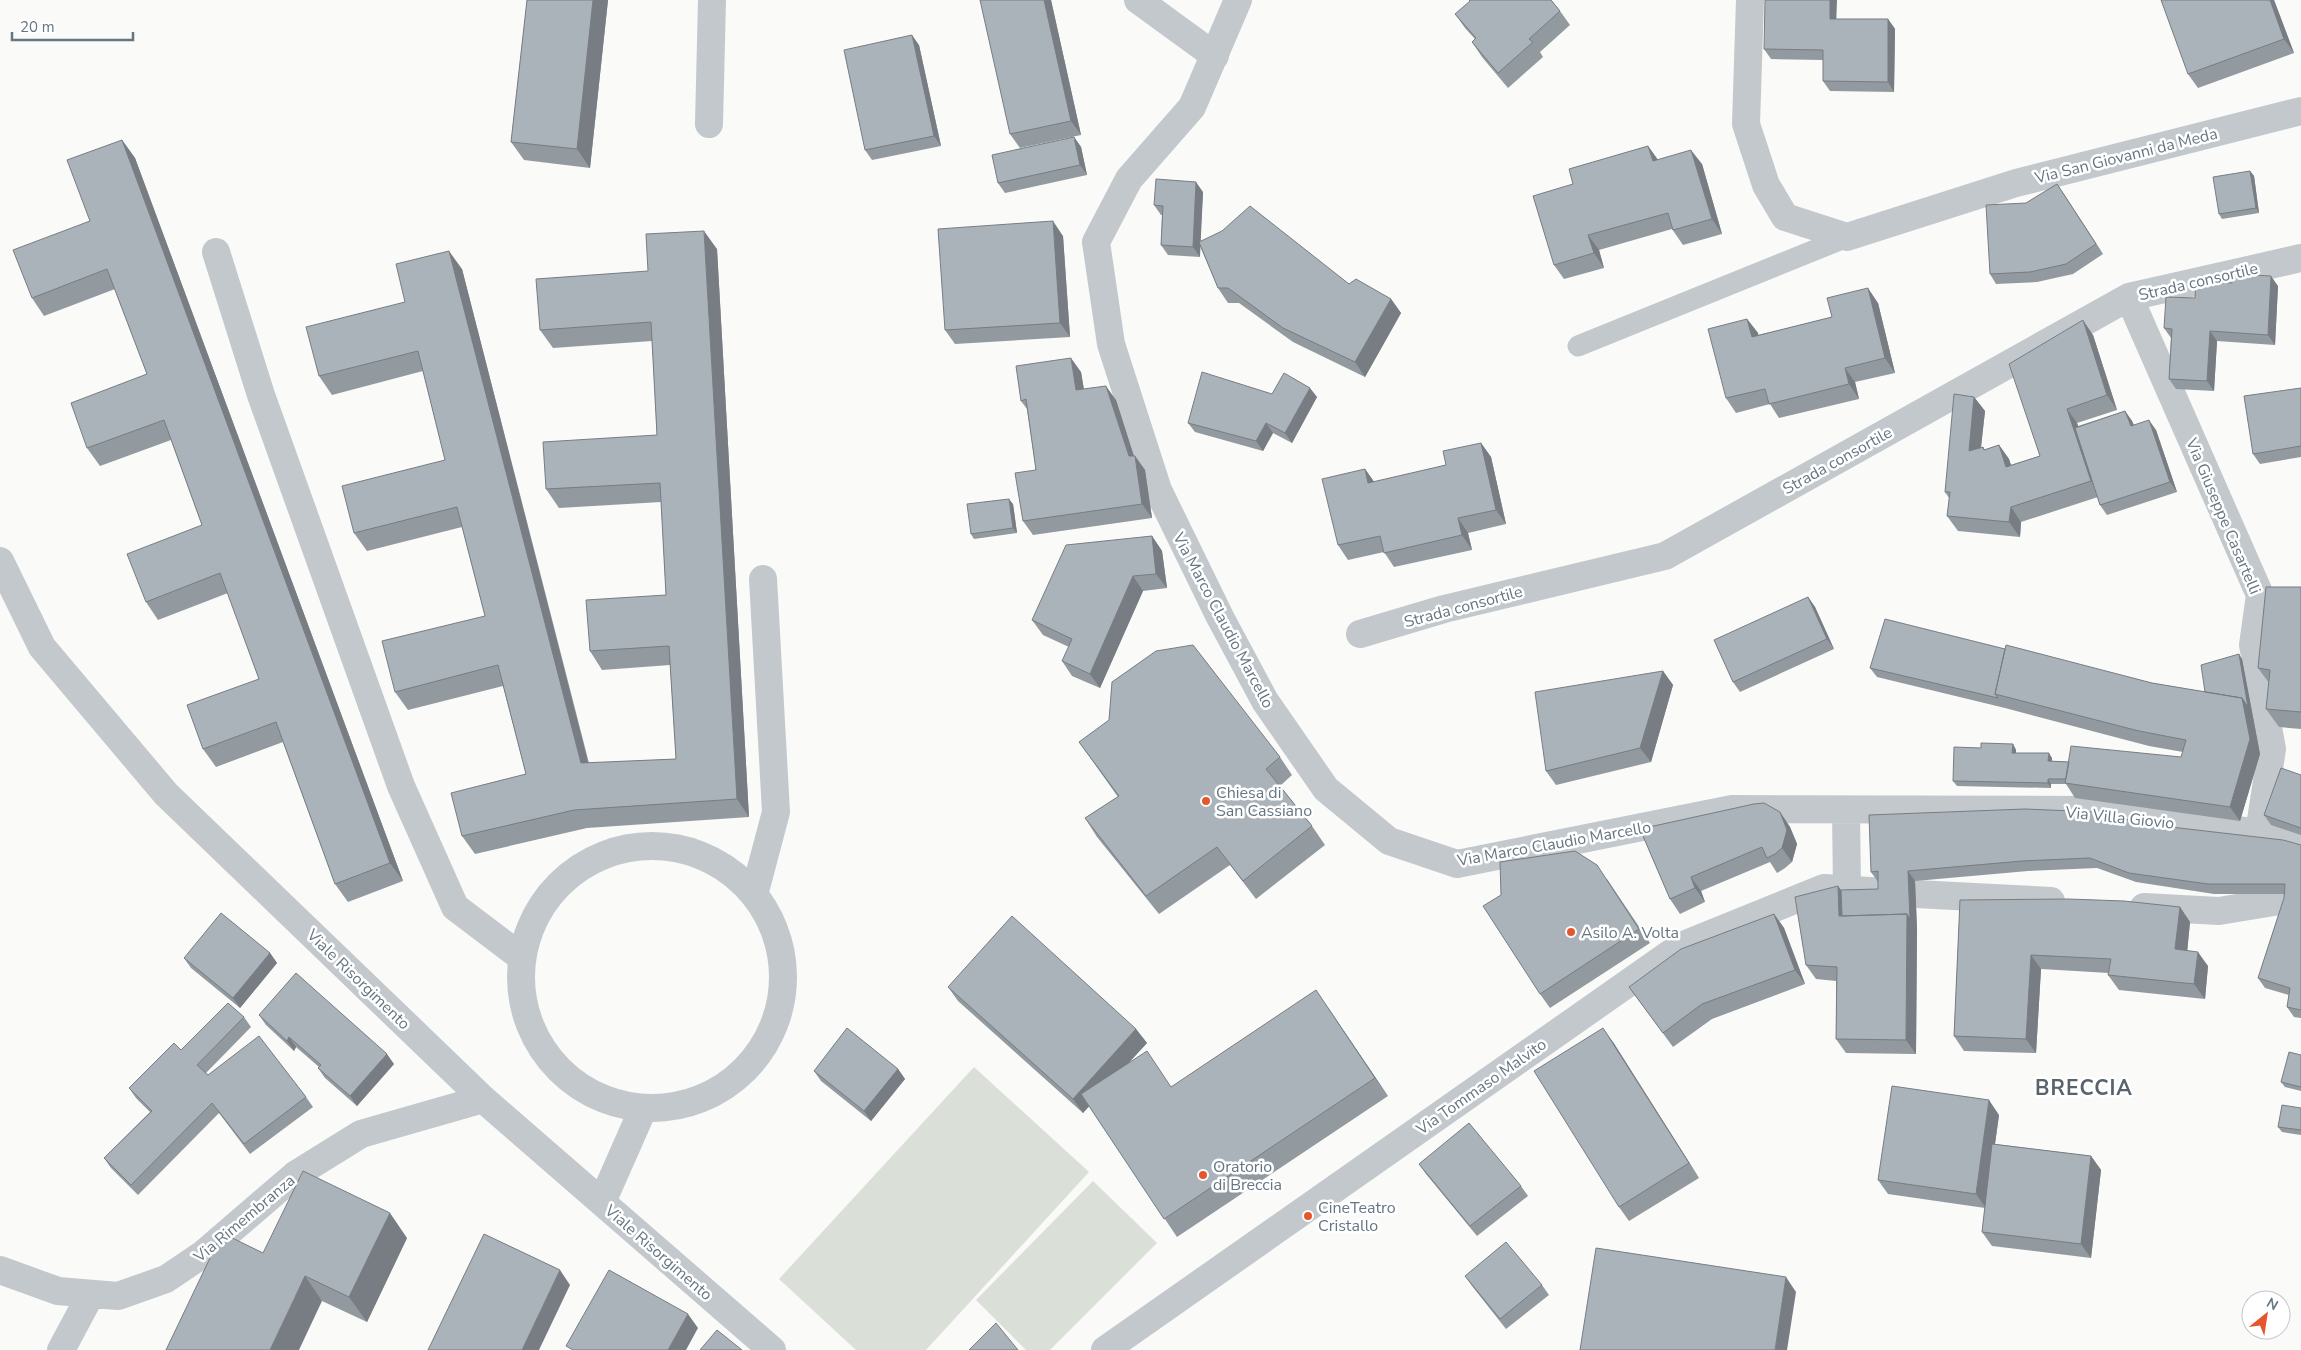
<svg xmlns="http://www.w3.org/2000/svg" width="2301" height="1350" font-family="'Nunito Sans',sans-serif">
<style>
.garden{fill:#dadfd7}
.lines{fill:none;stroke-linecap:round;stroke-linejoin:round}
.lane{stroke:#c3c8cc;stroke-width:21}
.street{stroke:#c3c8cc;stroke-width:28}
.wall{fill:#929a9f}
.shaded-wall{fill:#777d82}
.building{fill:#aab3b9;stroke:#777d82}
.poi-dot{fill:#e4572e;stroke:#fff;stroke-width:2}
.labels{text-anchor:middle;stroke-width:5;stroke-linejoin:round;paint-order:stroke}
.street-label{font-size:16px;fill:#657683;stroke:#fff}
.poi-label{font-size:16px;fill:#657683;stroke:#fff;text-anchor:start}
.district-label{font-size:21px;font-weight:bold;letter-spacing:1px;fill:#57646e;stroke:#fff}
</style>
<rect width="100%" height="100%" fill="#fafaf8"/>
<path class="garden" d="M974 1067 1089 1172 926 1350H856L779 1279Z
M1093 1181 1157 1243 1050 1350H1026L976 1300Z"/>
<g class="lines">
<path class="lane" d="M1578 346 1847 237"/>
<path class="street" d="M1138 0 1215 56
M1238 0 1192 107 1129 179 1096 242 1111 344 1158 490 1220 617 1265 701 1326 789 1389 841 1457 864 1732 809 2088 810 2259 833 2301 849
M1750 0 1746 124 1766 185 1785 217 1847 237 2016 183 2301 111
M709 124 712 0
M216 252 261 395 401 786 455 907 521 957
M2129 297 2260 595 2253 645 2272 749 2259 833
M0 561 42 647 166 794 483 1099 772 1350
M1360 634 1444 609 1665 556 2129 297 2301 258
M1846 811 1847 890
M521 977a131 131 0 1 1 262 0a131 131 0 1 1-262 0Z
M1916 894 2051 901
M754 895 776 812 763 579
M2144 907 2219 911 2291 899
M602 1202 643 1109
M0 1270 58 1291 118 1296 166 1279 203 1254 295 1175 361 1134 483 1099
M61 1350 91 1294
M1105 1350 1681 946 1824 888 1885 892"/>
</g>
<path class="wall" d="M527 0H608L590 168 524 160 511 142Z
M1051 0 1081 135 1020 148 1010 134Z
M2274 0 2294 53 2198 88 2188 74Z
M1552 1 1560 11 1570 25 1540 52 1543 57 1508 88 1482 57 1472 42 1475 39 1465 28 1455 14Z
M1888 19 1895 29 1894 92 1830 91 1823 81V60L1771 59 1764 49Z
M919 45 941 146 872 160 865 150Z
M1074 137 1081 147 1087 175 1005 193 998 183Z
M122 140 135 158 403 881 348 902 335 884 283 742 216 767 203 749 259 679 228 593 158 620 146 602 202 525 171 440 100 466 87 448 147 374 115 289 44 316 32 298 90 221Z
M1648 146 1658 160 1702 164 1722 234 1683 245 1672 229 1599 250 1604 268 1564 279 1554 265 1573 184Z
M2250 171 2254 176 2259 213 2222 219 2219 214Z
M2057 184 2103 254 2073 274 2037 282 1996 284 1990 274 2026 203Z
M1203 192 1200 242 1349 284 1391 299 1401 313 1365 377 1293 342 1239 303H1228L1218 288 1200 246V257L1168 255 1161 245 1162 215H1161L1154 205Z
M1063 236 1070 337 955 344 945 330Z
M717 249 749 817 587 828 475 854 462 836 526 774 503 686 408 710 395 692 485 616 462 527 367 551 354 533 445 460 423 371 332 395 319 376 405 302 462 269 589 763 676 759 670 665 602 670 590 651 666 595 661 502 559 508 546 489 657 435 652 341 553 348 540 330 648 271Z
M2278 286 2275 345 2217 341 2214 391 2176 389 2169 379 2171 338 2164 328 2195 298Z
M1878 303 1895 373 1855 382 1859 399 1779 418 1770 404 1736 413 1726 398 1747 319 1758 333V335L1832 317Z
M2093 335 2117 410 2077 423 2078 426 2125 411 2132 421 2134 425 2156 430 2177 492 2107 515 2100 505 2098 497 2021 522 2020 537 1958 531 1947 516 1949 498 1945 492 1974 397 1985 411 1981 447H1983L1985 450 1999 445 2009 459 2011 465 2040 456Z
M1081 372 1084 389 1116 400 1134 456H1135L1145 470 1152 518 1033 535 1023 521 1036 470 1027 409 1021 401Z
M2301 388V457L2260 464 2253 454Z
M1272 394 1317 397 1292 443 1273 433 1263 451 1195 432 1188 423Z
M1481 443 1491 457 1506 524 1468 533 1472 550 1394 567 1384 552 1348 560 1338 545 1365 469 1374 482 1446 465Z
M1013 504 1017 533 974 539 971 534Z
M1152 536 1162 551 1167 588 1143 591 1100 688 1072 676 1062 661 1069 647 1043 635 1032 620Z
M2301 587V729L2279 727 2266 709 2269 683 2258 668Z
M1808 597 1815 607 1834 649 1740 692 1733 682Z
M2005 649 2152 683 2205 692 2242 659 2260 754 2240 821 2075 798 2066 784H2051V788L1957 786 1953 781 1981 748 2013 744 2016 750V753L2052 758V761L2069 762 2181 757 2183 752 2149 746 2005 708 1877 677 1870 668Z
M1663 671 1673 685 1651 762 1556 785 1546 771Z
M1079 742 1280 757 1292 775 1280 786 1312 826 1325 845 1256 899 1230 865 1159 914 1097 837 1085 818 1118 797Z
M2301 775V835L2271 825 2264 815Z
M1780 812 1790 827 1797 844 1792 862 1785 868 1777 873 1770 862 1701 891 1705 902 1680 914 1670 899 1640 829Z
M2145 824 2301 845V1018L2294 1017 2287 1007 2289 995 2265 988 2258 978 2284 898V894H2214L2136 882 2097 868 2028 871 1915 881 1917 929 1916 1054 1846 1053 1836 1039V981L1816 979 1806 965 1838 886 1841 890 1878 889V882L1871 872Z
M1607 879 1650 943 1550 1008 1540 994Z
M1960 900 2180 907 2190 922 2187 951 2208 966 2205 999 2119 990 2108 975 2109 973 2041 969 2036 1053 1964 1051 1954 1036Z
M1774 914 1784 928 1805 984 1712 1019 1673 1047 1629 987Z
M270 953 277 963 240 1008 191 968 184 958Z
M948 987 1136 1029 1147 1043 1128 1063 1171 1087 1329 1009 1388 1096 1177 1237 1089 1106 1083 1113 958 1001Z
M259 1015 394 1064 357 1106 325 1078 318 1068 319 1067 296 1047 294 1051 266 1025Z
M244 1017 251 1027 206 1073 208 1075 306 1097 313 1107 250 1154 219 1113 138 1195 111 1168 104 1158 150 1112 136 1098 129 1088 181 1050Z
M1613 1042 1699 1178 1629 1221 1619 1207Z
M2301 1055V1091L2285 1087 2281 1082Z
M898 1069 905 1079 871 1121 821 1081 814 1071Z
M2301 1108V1135L2282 1132 2278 1127Z
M1999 1115 1995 1144 2091 1156 2101 1170 2091 1258 1992 1246 1982 1232 1985 1208 1888 1194 1878 1180Z
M1419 1164 1521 1186 1528 1196 1477 1236 1426 1174Z
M407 1238 367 1322 322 1301 263 1253Z
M1465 1276 1542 1285 1549 1295 1506 1329 1472 1286Z"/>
<path class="shaded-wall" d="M593 0H608L590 168 577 149Z
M1044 0H1051L1081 135 1071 121Z
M1830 0H1837L1836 29 1830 19Z
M2270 0H2274L2294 53 2284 39Z
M1888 19 1895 29 1894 92 1888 82Z
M912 35 919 45 941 146 934 136Z
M1074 137 1081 147 1087 175 1080 165Z
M122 140 135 158 403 881 390 863Z
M1648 146 1658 160 1653 161Z
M1691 150 1702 164 1722 234 1712 219Z
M2250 171 2254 176 2259 213 2256 208Z
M1196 182 1203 192 1200 257 1193 247Z
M2057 184 2064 194 2103 254 2096 244Z
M1053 221 1063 236 1070 337 1060 323Z
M704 231 717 249 749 817 737 799Z
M1588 235 1599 250 1604 268 1594 253Z
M449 251 462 269 593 782 581 763Z
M2271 276 2278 286 2275 345 2268 335Z
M1868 288 1878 303 1895 373 1885 358Z
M1391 299 1401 313 1365 377 1355 362Z
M1747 319 1758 333 1762 351 1752 337Z
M2083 320 2093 335 2117 410 2107 395Z
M2210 331 2217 341 2214 391 2207 381Z
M1071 358 1081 372 1086 404 1076 390Z
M1845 368 1855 382 1859 399 1849 384Z
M1106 386 1116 400 1136 463 1135 456 1145 470 1152 518 1142 504 1129 456Z
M1310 388 1317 397 1292 443 1285 433Z
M1974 397 1985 411 1979 465 1969 451Z
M2067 409 2077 423 2101 496 2091 481Z
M2125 411 2132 421 2138 436 2131 426Z
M2149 420 2156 430 2177 492 2170 482Z
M1266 423 1273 433 1263 451 1256 441Z
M1481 443 1491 457 1506 524 1496 510Z
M1999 445 2009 459 2016 481 2006 467Z
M1365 469 1375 483H1368Z
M1009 499 1013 504 1017 533 1013 528Z
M2011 507 2021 522 2020 537 2009 522Z
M1458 518 1468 533 1472 550 1462 535Z
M1152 536 1162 551 1167 588 1156 574Z
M1133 576 1143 591 1100 688 1090 674Z
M1808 597 1815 607 1834 649 1827 639Z
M2239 654 2242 659 2260 754 2240 821 2230 807 2242 698Z
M1663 671 1673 685 1651 762 1640 748Z
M2013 744 2016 750V758L2012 753Z
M2049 753 2052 758V766L2048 761Z
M2048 779 2051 784V788L2048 783Z
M1780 812 1790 827 1797 844 1792 862 1782 848Z
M1908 871 1915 881 1917 929 1916 1054 1906 1040 1907 914Z
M1691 877 1701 891 1705 902 1695 888Z
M1838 886 1848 900 1849 920 1839 916Z
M2180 907 2190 922 2186 964 2175 949Z
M1774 914 1784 928 1805 984 1795 970Z
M2198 952 2208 966 2205 999 2194 984Z
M270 953 277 963 240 1008 233 998Z
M2031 955 2041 969 2036 1053 2026 1039Z
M1316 990 1329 1009 1388 1096 1375 1078Z
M1603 1028 1613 1042 1699 1178 1689 1163Z
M1136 1029 1147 1043 1083 1113 1073 1099Z
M289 1037 296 1047 294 1051 287 1041Z
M387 1054 394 1064 357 1106 350 1096Z
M898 1069 905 1079 871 1121 864 1111Z
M1989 1100 1999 1115 1986 1208 1976 1194Z
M2091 1156 2101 1170 2091 1258 2081 1244Z
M390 1213 407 1238 367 1322 349 1297Z
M560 1270 570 1285 539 1350H522Z
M305 1276 322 1301 299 1350H270Z
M1786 1277 1796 1292 1787 1350H1775Z
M688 1314 698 1328 686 1350H668Z"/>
<path class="building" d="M527 0H593L577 149 511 142Z
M980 0H1044L1071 121 1010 134Z
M1469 0H1551L1560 11 1529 39 1533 42 1498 73 1472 42 1476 38 1455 14 1470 1Z
M1765 0H1830V19H1888V82L1823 81V50L1764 49Z
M2161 0H2270L2284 39 2188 74Z
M912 35 934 136 865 150 844 50Z
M1074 137 1080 165 998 183 992 155Z
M122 140 390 863 335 884 276 722 203 749 187 705 259 679 220 573 146 602 127 554 202 525 164 420 87 448 71 403 147 374 107 269 32 298 13 250 90 221 67 160Z
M1648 146 1653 161 1691 150 1712 219 1673 230 1668 213 1588 235 1594 253 1554 265 1533 196 1573 184 1569 169Z
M2250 171 2256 208 2219 214 2213 177Z
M1156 179 1196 182 1193 247 1161 245 1163 206 1154 205Z
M2057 184 2096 244 2066 264 2030 272 1990 274 1986 205 2026 203Z
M1250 206 1349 284 1356 279 1391 299 1355 362 1283 328 1228 288H1218L1199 242 1222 231Z
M1053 221 1060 323 945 330 938 229Z
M704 231 737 799 574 810 462 836 451 793 526 774 498 665 395 692 382 641 485 616 457 507 354 533 342 486 445 460 418 351 319 376 306 327 405 302 396 264 449 251 581 763 676 759 669 646 590 651 586 600 666 595 660 483 546 489 543 442 657 435 651 322 540 330 536 279 648 271 646 234Z
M2233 274 2271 276 2268 335 2210 331 2207 381 2169 379 2172 329 2164 328 2166 297 2195 298 2196 281 2232 283Z
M1868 288 1885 358 1845 368 1849 384 1769 404 1765 389 1726 398 1708 329 1747 319 1752 337 1832 317 1827 298Z
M2083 320 2107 395 2067 409 2091 481 2011 507 2009 522 1947 516 1950 492H1945L1954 394 1974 397 1969 451 1983 447 1984 450 1999 445 2006 467 2040 456 2009 364Z
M1071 358 1076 390 1106 386 1129 456H1135L1142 504 1023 521 1015 473 1036 470 1026 399 1021 401 1016 366Z
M1202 372 1272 394 1284 373 1310 388 1285 433 1266 423 1256 441 1188 423Z
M2301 388V446L2253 454 2244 396Z
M2125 411 2131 426 2149 420 2170 482 2100 505 2075 428Z
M1481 443 1496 510 1458 518 1462 535 1384 553 1380 536 1338 545 1322 479 1365 469 1368 483 1446 465 1443 451Z
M1009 499 1013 528 971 534 967 504Z
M1152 536 1156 574 1133 576 1090 674 1062 661 1072 639 1032 620 1066 545Z
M2266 587H2301V712L2266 709 2270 670 2258 668Z
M1808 597 1827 639 1733 682 1714 640Z
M1885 619 2005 649 1995 694 1998 698 1870 668Z
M1193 645 1280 757 1266 769 1312 826 1243 881 1217 847 1146 896 1085 818 1119 796 1079 742 1109 720 1112 682 1156 651Z
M2006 645 2152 683 2242 698 2250 739 2230 807 2065 783 2071 746 2181 757 2186 740 2139 731 1995 694Z
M2239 654 2248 707 2242 698 2205 692 2201 665Z
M1663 671 1640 748 1546 771 1535 692Z
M1981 743 2013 744 2012 753H2049L2048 761 2069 762 2066 779H2048V783L1953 781 1954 747 1981 748Z
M2281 768 2301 775V828L2264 815Z
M1764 803 1780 812 1787 830 1782 848 1775 854 1767 858 1762 847 1691 877 1695 888 1670 899 1640 829 1754 804Z
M2025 809 2097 812 2145 824 2283 840 2301 845V1010L2287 1007 2290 988 2258 978 2284 898 2285 884H2208L2129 873 2090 858 2022 861 1908 871 1910 919 1907 914 1842 916 1841 890 1878 889V871L1871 872 1869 815Z
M1575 851 1597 865 1639 929 1540 994 1483 906 1501 895 1500 862Z
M1838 886 1839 916 1907 914 1906 1040 1836 1039 1837 967 1806 965 1795 897Z
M2069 899 2124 901 2180 907 2175 949 2198 952 2194 984 2108 975 2111 959 2031 955 2026 1039 1954 1036 1960 900Z
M221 913 270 953 233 998 184 958Z
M1774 914 1795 970 1702 1004 1663 1033 1629 987 1681 949Z
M1012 916 1136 1029 1073 1099 948 987Z
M296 973 387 1054 350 1096 318 1068 321 1065 289 1037 287 1041 259 1015Z
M1316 990 1375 1078 1164 1219 1081 1094 1147 1051 1171 1087Z
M228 1003 244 1017 197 1065 208 1075 259 1036 306 1097 244 1144 212 1103 131 1185 104 1158 152 1111 129 1088 174 1043 181 1050Z
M847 1028 898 1069 864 1111 814 1071Z
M1603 1028 1689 1163 1619 1207 1534 1071Z
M2289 1052 2301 1055V1087L2281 1082Z
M1892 1086 1989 1100 1976 1194 1878 1180Z
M2282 1105 2301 1108V1130L2278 1127Z
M1469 1123 1521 1186 1470 1226 1419 1164Z
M1992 1144 2091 1156 2081 1244 1982 1232Z
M303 1171 390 1213 349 1297 305 1276 270 1350H166L222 1233 263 1253Z
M484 1234 560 1270 522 1350H428Z
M1506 1242 1542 1285 1500 1319 1465 1276Z
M1596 1248 1786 1277 1775 1350H1580Z
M609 1270 688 1314 668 1350H573L566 1346Z
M996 1323 1018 1350H969Z
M717 1330 742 1350H700Z"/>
<g class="poi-dot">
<circle cx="1206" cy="801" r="5"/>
<circle cx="1571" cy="932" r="5"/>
<circle cx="1203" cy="1175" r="5"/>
<circle cx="1308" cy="1216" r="5"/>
</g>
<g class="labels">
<g class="street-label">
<text transform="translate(2126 155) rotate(-14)" y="6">Via San Giovanni da Meda</text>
<text transform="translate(2198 281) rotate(-13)" y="6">Strada consortile</text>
<text transform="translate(1837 460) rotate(-29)" y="6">Strada consortile</text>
<text transform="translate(2224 516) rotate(67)" y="6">Via Giuseppe Casartelli</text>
<text transform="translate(1463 606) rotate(-15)" y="6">Strada consortile</text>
<text transform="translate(1224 620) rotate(62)" y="6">Via Marco Claudio Marcello</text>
<text transform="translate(2120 817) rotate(6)" y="6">Via Villa Giovio</text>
<text transform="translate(1554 843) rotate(-10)" y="6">Via Marco Claudio Marcello</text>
<text transform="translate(359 979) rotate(44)" y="6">Viale Risorgimento</text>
<text transform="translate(1481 1086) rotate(-35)" y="6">Via Tommaso Malvito</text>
<text transform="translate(244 1218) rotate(-40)" y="6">Via Rimembranza</text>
<text transform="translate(659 1252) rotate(41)" y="6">Viale Risorgimento</text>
</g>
<g class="poi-label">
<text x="1216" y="798">Chiesa di<tspan x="1216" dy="18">San Cassiano</tspan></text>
<text x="1581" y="938">Asilo A. Volta</text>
<text x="1213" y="1172">Oratorio<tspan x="1213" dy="18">di Breccia</tspan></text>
<text x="1318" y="1213">CineTeatro<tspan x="1318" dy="18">Cristallo</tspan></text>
</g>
<g class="district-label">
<text x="2084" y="1095">BRECCIA</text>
</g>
</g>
<g transform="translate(2266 1315) rotate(30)"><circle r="24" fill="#ffffff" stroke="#c1c8cd"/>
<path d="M0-4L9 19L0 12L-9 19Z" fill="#e4572e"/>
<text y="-8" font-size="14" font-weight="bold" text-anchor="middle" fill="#657683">N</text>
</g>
<path d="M12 32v8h121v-8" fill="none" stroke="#657683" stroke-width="2.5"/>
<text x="20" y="32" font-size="15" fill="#657683" stroke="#ffffff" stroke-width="4" paint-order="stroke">20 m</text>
</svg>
